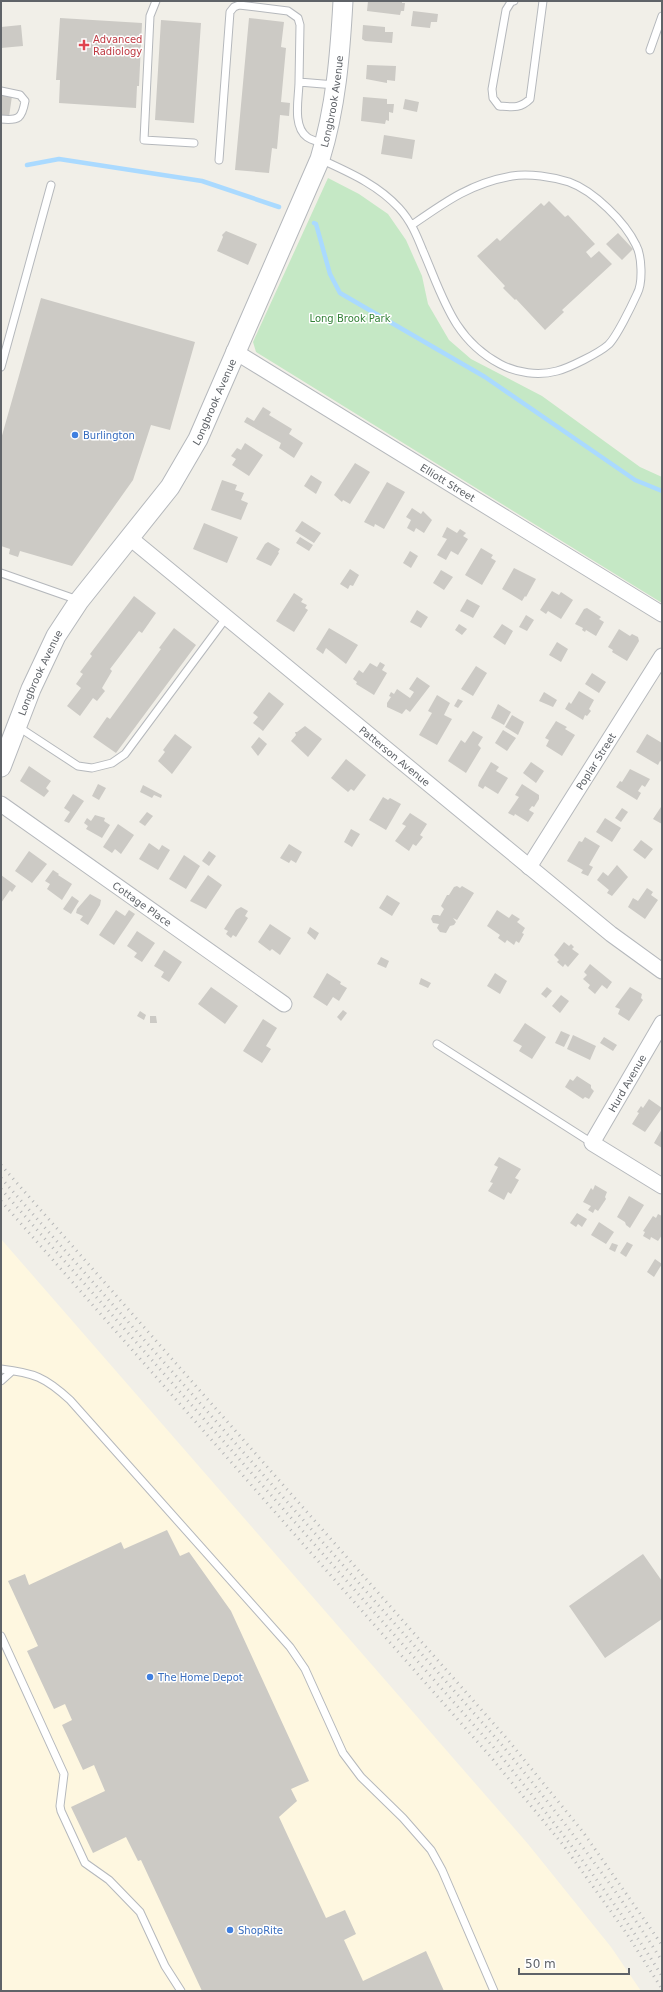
<svg xmlns="http://www.w3.org/2000/svg" width="663" height="1992" font-family="'DejaVu Sans',sans-serif">
<style>
.commercial{fill:#fef7e0}
.green{fill:#c5e8c5}
.lines{fill:none;stroke-linecap:round;stroke-linejoin:round}
.stream{stroke:#aadaff;stroke-width:4.5}
.building{fill:#cccac5}
.service-casing{stroke:#b5b8bc;stroke-width:9}
.minor-casing{stroke:#b5b8bc;stroke-width:17}
.tertiary-casing{stroke:#b5b8bc;stroke-width:21}
.service{stroke:#fff;stroke-width:7}
.minor{stroke:#fff;stroke-width:15}
.tertiary{stroke:#fff;stroke-width:19}
.rail{stroke:#b6b7b8;stroke-width:3;stroke-dasharray:1 5;stroke-linecap:butt}
.health-dot{fill:#e0444e;stroke:#fff;stroke-width:1.5}
.shop-dot{fill:#3f7fe0;stroke:#fff;stroke-width:1.5}
.labels{text-anchor:middle;stroke-width:3;stroke-linejoin:round;paint-order:stroke}
.health-label{font-size:10px;fill:#be3a42;stroke:#fff;text-anchor:start}
.street-label{font-size:10px;fill:#5f6368;stroke:#fff}
.park-label{font-size:10px;fill:#348238;stroke:#fff}
.shop-label{font-size:10px;fill:#366cbe;stroke:#fff;text-anchor:start}
</style>
<rect width="100%" height="100%" fill="#f1efe8"/>
<path class="commercial" d="M1 1239 528 1844 611 1947 641 1991H1Z"/>
<path class="green" d="M328 178 359 194 388 214 406 240 422 276 428 304 449 340 471 359 542 396 640 467 662 477V603L256 352 253 342Z"/>
<g class="lines">
<path class="stream" d="M27 165 59 159 202 181 279 207
M314 223 316 224 330 274 340 293 485 377 635 480 662 491"/>
</g>
<path class="building" d="M368 1H402V3H405L404 11H401L400 15 367 11Z
M413 11 438 14 437 22H431L430 28 411 26Z
M60 18 142 23 139 86H137L136 108 59 103 60 80H56Z
M249 18 284 22 281 47 286 48 281 102 290 103 289 116 280 115 277 149 272 148 269 173 235 170Z
M161 20 201 23 194 123 155 120Z
M21 25 23 46 1 48V27Z
M363 25 385 27V32H393L392 43 365 41 362 39Z
M367 65 396 66 395 81 387 80V83L366 79Z
M1 95 12 96 9 117 1 116Z
M363 97 387 99V104H394L393 113 389 112V121L386 120 385 124 361 121Z
M405 99 419 102 417 112 403 109Z
M384 135 415 140 412 159 381 154Z
M549 201 565 217 568 215 595 244 586 252 591 258 599 251 612 264 562 310 564 312 545 330 516 299 515 300 503 288 505 286 477 256 497 238 500 241 541 203 544 206Z
M226 231 257 244 248 265 217 251 223 237 222 235Z
M618 233 633 249 622 260 606 244Z
M41 298 195 342 170 430 151 425 133 480 72 566 20 551 18 557 9 554 10 549 1 546V439Z
M263 407 271 412 269 415 292 429 289 434 303 443 294 458 279 448 281 443 244 422 247 417 254 421Z
M245 443 263 455 249 476 232 465 236 459 231 456 237 448 241 450Z
M355 463 370 472 350 504 343 500 342 502 334 495Z
M311 475 322 482 316 494 304 486Z
M222 480 237 485 235 490 244 493 241 500 248 503 241 520 211 510Z
M387 482 405 492 384 529 375 524 374 527 364 522Z
M412 508 421 514 423 511 432 520 424 533 416 528 414 532 407 528 411 520 406 517Z
M302 521 321 533 314 543 295 531Z
M204 523 238 537 227 563 193 549Z
M447 527 457 533 460 529 466 533 463 536 468 539 458 555 451 551 446 560 437 555 447 539 442 537Z
M300 537 313 545 309 551 296 543Z
M268 542 280 549 278 552 279 553 271 566 256 559 265 544Z
M481 548 493 555 491 558 496 561 482 585 465 575Z
M410 551 418 556 411 568 403 563Z
M514 568 536 579 526 597 525 596 522 601 502 589Z
M350 569 359 575 353 586 350 585 348 589 340 584Z
M441 570 453 577 444 590 433 583Z
M552 591 559 595 561 592 573 600 561 619 548 611 546 614 540 610Z
M294 593 303 599 301 602 307 605 305 608 308 610 294 632 276 621Z
M134 596 156 613 142 633 139 631 110 669 112 671 102 688 105 691 97 701 93 698 80 716 67 706 81 688 76 684 83 674 80 672 92 656 90 654Z
M467 599 480 606 473 618 460 611Z
M587 608 601 617 599 619 604 622 596 636 586 630 585 632 582 630 583 628 575 624 584 609Z
M417 610 428 617 421 628 410 622Z
M526 615 534 620 527 631 519 627Z
M459 624 467 629 462 635 455 630Z
M502 624 513 631 505 645 493 637Z
M174 628 196 645 116 753 93 737 107 717 110 719 161 649 159 648Z
M329 628 358 645 346 664 326 648 323 654 316 649Z
M619 629 630 636 632 634 638 637 639 641 627 661 612 652 613 650 608 647Z
M557 642 568 649 561 662 549 655Z
M380 662 385 665 382 670 387 673 374 695 356 684 357 682 353 679 359 670 363 673 370 663 377 667Z
M476 666 487 673 473 696 461 689Z
M592 673 606 682 599 693 585 684Z
M417 677 430 686 410 712 406 709 402 714 387 707V703L391 697 389 696 391 692 394 694 397 689 410 698 414 692 409 689Z
M579 691 594 700 589 709 591 711 587 716 585 715 583 720 565 709 569 702 571 704Z
M269 692 284 704 263 731 253 723 258 717 253 713Z
M544 692 557 700 553 707 539 701Z
M437 695 450 703 444 715 452 719 437 745 419 735 432 713 428 711Z
M458 699 463 701 458 708 454 706Z
M498 704 511 712 504 725 491 718Z
M512 715 524 722 518 735 505 727Z
M556 721 567 727 565 729 575 735 562 756 546 746 549 740 545 738Z
M305 726 322 739 308 757 291 741 296 735 295 732H297Z
M503 730 516 738 507 751 495 743Z
M473 731 483 737 478 745 481 748 466 773 448 761 461 740 465 743Z
M175 734 192 747 172 774 158 761 165 752 163 750Z
M647 734 662 743V762L660 761 658 765 636 752Z
M259 737 267 744 258 756 251 747Z
M346 759 366 775 354 791 351 789 348 792 331 778Z
M491 762 499 767 496 771 508 778 498 794 485 786 483 789 478 786 479 782Z
M531 762 544 771 536 783 523 773Z
M29 766 51 781 46 788 49 791 44 797 20 781Z
M630 769 650 779 645 787 642 785 638 791 641 793 637 800 616 787 620 781 622 782Z
M98 784 106 788 99 800 92 796Z
M522 784 539 795V799L534 807 532 806 529 810 534 813 528 822 515 814 514 816 508 813 519 797 515 795Z
M143 785 162 795 161 798 154 795 152 798 140 792Z
M73 794 84 801 69 823 64 821 70 812 64 808Z
M383 797 388 800 390 798 401 804 386 830 369 820Z
M661 807H662V824L653 819Z
M622 808 628 812 621 822 615 818Z
M147 812 153 816 145 826 139 822Z
M410 813 427 824 420 835 423 837 416 846 413 844 409 851 395 841 406 826 402 824Z
M95 815 105 818 104 821 110 825 102 838 86 829 88 826 84 823 87 818 91 821Z
M605 818 621 828 612 842 596 832Z
M118 824 134 835 121 854 115 849 112 853 103 847Z
M351 829 360 834 352 847 344 842Z
M585 837 600 846 589 865 593 867 588 876 581 873 583 870 567 861 579 841 582 842Z
M641 840 653 849 645 859 633 850Z
M149 843 159 850 162 845 170 850 158 870 139 859Z
M289 844 302 852 296 863 291 860 289 863 280 858Z
M29 851 47 864 32 883 15 871Z
M209 851 216 856 209 866 202 861Z
M184 855 200 866 186 889 169 879Z
M617 865 628 877 612 896 607 893 609 890 597 880 603 872 608 876Z
M53 870 59 874 58 875 72 884 62 900 47 889 50 884 45 881Z
M1 875 16 886 12 892 10 890 1 903Z
M208 875 222 885 206 909 190 901Z
M457 886 460 888 462 886 474 893 457 920 453 918 456 922 454 925 450 926 446 933 440 932 437 928 439 924 433 923 431 919 433 915H438L440 916 444 909 441 906 447 895H449L454 887Z
M647 888 653 892 651 895 658 900 645 919 628 907 633 898 638 901Z
M90 894 101 900 100 905 88 925 80 920 83 916 76 913 77 909Z
M387 895 400 903 392 916 379 908Z
M72 896 79 901 71 914 63 909Z
M241 907 248 911 245 916 248 918 236 937 233 935 231 938 226 934 228 931 224 929 236 910Z
M116 910 125 916 129 910 135 914 114 945 99 935Z
M497 910 509 918 512 914 520 919 517 922 525 928 522 933 524 934 519 943 516 941 514 945 507 940 505 943 498 938 500 935 487 926Z
M270 924 291 938 280 955 272 949 270 951 258 942Z
M310 927 319 933 315 940 307 933Z
M137 931 155 943 142 962 134 957 137 953 127 946Z
M564 942 569 946 571 944 574 947 572 949 579 954 568 967 565 964 563 967 557 962 559 960 554 955Z
M164 950 182 962 169 982 161 977 164 972 154 966Z
M381 957 389 961 386 968 377 964Z
M590 964 612 982 607 989 602 985 595 994 588 988 590 985 583 979 587 975 584 972Z
M327 973 341 982 340 984 347 988 339 1001 333 997 327 1006 313 997Z
M495 973 507 981 500 994 487 986Z
M421 978 431 983 428 988 419 984Z
M211 987 238 1006 225 1024 198 1004Z
M547 987 552 991 546 998 541 994Z
M630 987 642 994 641 998 643 1000 629 1021 618 1014 620 1009 615 1007Z
M561 995 569 1001 560 1013 552 1006Z
M343 1010 347 1013 341 1021 337 1017Z
M140 1011 146 1015 144 1020 137 1016Z
M150 1016H156L157 1023H150Z
M263 1019 277 1028 266 1046 271 1049 262 1063 243 1051Z
M525 1023 546 1037 532 1059 519 1051 522 1046 513 1041Z
M561 1031 570 1035 564 1047 555 1043Z
M573 1035 596 1046 590 1060 567 1049Z
M604 1037 617 1045 613 1051 600 1043Z
M577 1076 591 1085V1088L594 1091 589 1099 585 1097 583 1099 565 1087 570 1079 573 1081Z
M649 1099 662 1108 645 1132 632 1124 639 1113 637 1112 641 1106 643 1108Z
M662 1129V1148L654 1143Z
M499 1157 521 1169 515 1178 519 1180 511 1194 508 1192 504 1200 488 1191 493 1183 490 1182 498 1167 494 1165Z
M595 1185 607 1192 605 1197 606 1199 598 1211 595 1209 593 1213 588 1210 591 1206 583 1202 591 1188 593 1190Z
M629 1196 644 1205 630 1228 626 1225 625 1222 617 1217Z
M577 1213 587 1219 582 1227 578 1224 576 1227 570 1223Z
M658 1214 662 1216V1235L658 1241 651 1237 650 1240 643 1236 645 1232 643 1231 653 1216 656 1218Z
M599 1222 614 1232 606 1244 591 1235Z
M627 1242 633 1245 626 1257 620 1253Z
M612 1243 618 1245 615 1252 609 1249Z
M655 1259 662 1264 654 1277 647 1272Z
M167 1530 180 1556 189 1552 231 1611 309 1781 291 1789 297 1801 279 1817 326 1918 345 1910 356 1934 344 1940 363 1981 426 1951 444 1991H202L141 1860 138 1861 126 1837 93 1853 71 1807 105 1791 94 1765 83 1770 62 1725 72 1720 65 1704 54 1709 27 1651 38 1646 8 1581 25 1574 29 1585 121 1542 124 1549Z
M643 1554 662 1581V1619L605 1658 569 1606Z"/>
<g class="lines">
<g class="service-casing">
<path id="service" d="M156 1 150 16 144 140 194 143
M514 1 511 2 506 10 492 89 493 98 499 106C512 107 520 109 530 99L543 1
M650 50 662 16
M1 91 20 95 25 101C22 118 19 121 1 119
M324 144C319 142 311 140 307 137 292 126 299 97 299 82L335 85
M320 159C348 172 377 184 399 208 411 221 417 236 423 251 443 297 453 339 500 364 517 373 538 376 557 371 569 368 599 353 608 345 616 338 632 305 637 294 643 283 642 256 636 245 625 222 594 191 569 182 553 177 529 173 512 176 471 183 445 202 412 225
M219 160 230 12 234 7 239 5 288 11 298 18 300 25 299 82
M1 367 51 185
M1 573 78 600
M17 726 78 766 92 768 112 763 125 754 226 618
M437 1044 592 1143
M1 1369C34 1373 45 1377 70 1400L290 1647 305 1669 343 1753 361 1777 403 1818 431 1850 442 1870 494 1991
M1 1381 11 1372
M1 1636 64 1774 60 1806 61 1811 85 1863 109 1880 140 1912 165 1966 181 1991"/>
</g>
<g class="minor-casing">
<g id="minor">
<path id="s1" d="M234 351 662 614"/>
<path id="s2" d="M130 538 611 934 662 971"/>
<path id="s3" d="M1 804 284 1004"/>
<path id="s4" d="M529 867 662 656"/>
<path d="M662 1023 592 1143 662 1186"/>
</g>
</g>
<g class="tertiary-casing">
<g id="tertiary">
<path id="s5" d="M1 767 31 689 56 636 79 601 170 487 198 439 320 159C336 107 340 55 343 1"/>
</g>
</g>
<use href="#service" class="service"/>
<use href="#minor" class="minor"/>
<use href="#tertiary" class="tertiary"/>
<path class="rail" d="M1 1165 508 1740 583 1832 662 1945
M1 1178 502 1745C559 1815 614 1885 662 1961
M1 1189 496 1750C555 1823 612 1896 662 1976
M1 1201 490 1756 564 1846 627 1934 662 1989"/>
</g>
<path class="health-dot" d="M82 39h4v4h4v4h-4v4h-4v-4h-4v-4h4z"/>
<g class="shop-dot">
<circle cx="75" cy="435" r="4"/>
<circle cx="150" cy="1677" r="4"/>
<circle cx="230" cy="1930" r="4"/>
</g>
<g class="labels">
<g class="health-label">
<text x="93" y="43">Advanced<tspan x="93" dy="12">Radiology</tspan></text>
</g>
<g class="street-label">
<text dy="4" stroke="none"><textPath href="#s5" startOffset="750">Longbrook Avenue</textPath></text>
<text dy="4" stroke="none"><textPath href="#s5" startOffset="426">Longbrook Avenue</textPath></text>
<text dy="4" stroke="none"><textPath href="#s1" startOffset="251">Elliott Street</textPath></text>
<text dy="4" stroke="none"><textPath href="#s5" startOffset="102">Longbrook Avenue</textPath></text>
<text dy="4" stroke="none"><textPath href="#s2" startOffset="343">Patterson Avenue</textPath></text>
<text dy="4" stroke="none"><textPath href="#s4" startOffset="125">Poplar Street</textPath></text>
<text dy="4" stroke="none"><textPath href="#s3" startOffset="173">Cottage Place</textPath></text>
<text transform="translate(627 1083) rotate(-60)" y="4">Hurd Avenue</text>
</g>
<g class="park-label">
<text x="350" y="322">Long Brook Park</text>
</g>
<g class="shop-label">
<text x="83" y="439">Burlington</text>
<text x="158" y="1681">The Home Depot</text>
<text x="238" y="1934">ShopRite</text>
</g>
</g>
<rect width="663" height="1992" fill="none" stroke="#5f6368" stroke-width="4"/>
<path d="M519 1968v6h110v-6" fill="none" stroke="#5f6368" stroke-width="2"/>
<text x="525" y="1968" font-size="12" fill="#5f6368" stroke="#ffffff" stroke-width="3" paint-order="stroke">50 m</text>
</svg>
